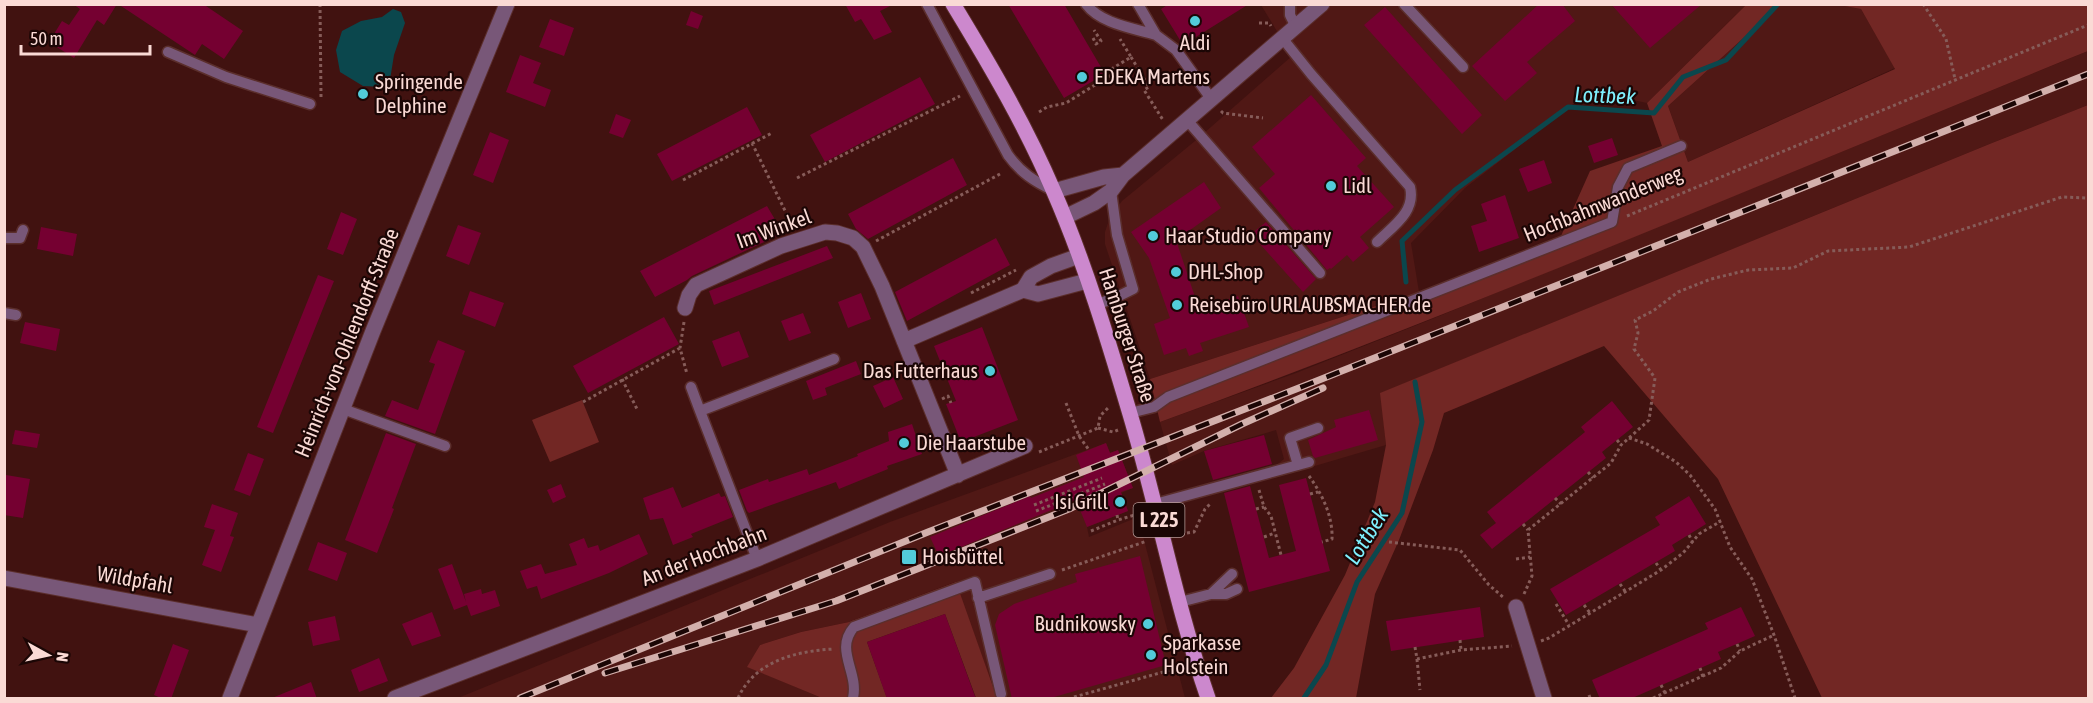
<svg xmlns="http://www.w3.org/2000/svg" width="2093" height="703" font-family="'Asap Condensed',sans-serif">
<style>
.built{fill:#501815}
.green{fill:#722724}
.water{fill:#0b474d}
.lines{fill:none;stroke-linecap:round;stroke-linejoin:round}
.stream{stroke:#0b474d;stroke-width:5}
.building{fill:#750031}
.service-casing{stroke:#5b2e2c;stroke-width:13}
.minor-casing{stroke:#5b2e2c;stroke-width:17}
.primary-casing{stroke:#5b2e2c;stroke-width:17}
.path{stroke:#865c59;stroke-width:3;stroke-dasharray:3 3;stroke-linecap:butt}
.service{stroke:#785778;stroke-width:10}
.minor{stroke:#785778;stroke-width:15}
.primary{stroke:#cc88cd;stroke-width:15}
.rail-casing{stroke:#d3b0ac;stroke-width:7}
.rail{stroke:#1b0605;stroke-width:4.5;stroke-dasharray:14;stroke-linecap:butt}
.poi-dot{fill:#52cbd9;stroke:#1b0605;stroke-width:2}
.labels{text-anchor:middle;stroke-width:4.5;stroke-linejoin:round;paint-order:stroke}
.shield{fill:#1b0605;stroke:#b79a97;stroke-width:1.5}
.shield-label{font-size:20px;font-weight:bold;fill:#fadad5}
.poi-label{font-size:21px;fill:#fadad5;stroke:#1b0605;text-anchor:start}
.street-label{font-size:21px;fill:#fadad5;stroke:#1b0605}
.water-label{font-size:22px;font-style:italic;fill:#7ff0fe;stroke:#1b0605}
</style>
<rect width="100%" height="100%" fill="#411210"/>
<path class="built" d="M1261 5H1746L1647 103 1590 91 1465 188 1411 243 1419 292 1150 379 1105 244V232L1110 217 1122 201 1195 141 1292 56Z
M1780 5H1839L1861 9 1895 68 1688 162 1668 106Z
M2088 51V105L1992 143 1381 393 1386 445 1274 478 1273 468 1284 459 1276 430 1204 451 1172 465 1160 422 1296 373 1427 321Z
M1106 443 1110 453 1118 450 1133 488 1121 493 1128 511 1087 527 1089 537 1138 517 1185 698H997L955 582 849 622 801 632 760 645 748 667 822 698H458L890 522Z"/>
<path class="green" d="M1746 5H1780L1668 106 1688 162 1895 69 1861 9 1839 5H2088V51C1779 176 1473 308 1160 422L1150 379 1419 292 1561 236 1590 171 1662 146 1647 103Z
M2088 105V698H1822L1718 479 1604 346 1444 413 1433 450 1399 540 1375 594 1356 698H1271L1294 668 1345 575 1375 502 1386 445 1380 393 1992 143Z
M582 400 599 442 550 462 532 420Z
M956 582 997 698H976L945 614 867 642 887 698H822L747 667 760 645 801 632 849 622Z"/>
<path class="water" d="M393 9 401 12 405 23 394 55 390 80 382 87 363 86 340 72 336 50 342 31 361 21 382 17Z"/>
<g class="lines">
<path class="stream" d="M1406 282 1402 241 1455 190 1568 107 1654 113 1683 77 1726 60 1778 4
M1304 698 1326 665 1357 582 1402 513 1422 422 1415 382"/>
</g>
<path class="building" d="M73 4H117L104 25 97 20 74 58 49 42 62 21 69 25 80 9Z
M118 4H203L243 31 224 59 202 44 195 55Z
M845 4H894L880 11 892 32 874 40 861 19 855 22Z
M1008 4H1064L1105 74 1064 98Z
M1169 4H1249L1183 45 1161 9Z
M1539 4H1562L1575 21 1527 62 1537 73 1505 101 1472 66Z
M1611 4H1702L1650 48Z
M1385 7 1482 115 1462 134 1364 25Z
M691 11 703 16 698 29 686 25Z
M550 19 574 28 564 56 539 47Z
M520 55 541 63 533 83 551 90 545 107 506 92Z
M920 77 935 104 825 162 810 135Z
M1311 95 1366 158 1357 166 1394 207 1360 237 1369 248 1353 262 1347 255 1331 269 1330 268 1327 270 1259 188 1275 174 1252 147Z
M747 107 762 135 672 181 657 154Z
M616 114 631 120 623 138 609 133Z
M490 132 509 140 493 183 473 175Z
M1612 138 1618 155 1594 163 1588 146Z
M953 158 967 185 868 239 856 229 848 214Z
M1544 160 1552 183 1528 192 1519 169Z
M1204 182 1221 208 1176 240 1199 309 1238 296 1249 327 1200 343 1203 351 1189 356 1186 348 1164 355 1154 324 1170 318 1149 258 1131 232Z
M1505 195 1519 238 1479 252 1471 226 1487 221 1481 204Z
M767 206 783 233 692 276 687 280 655 297 640 271Z
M341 212 357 219 343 255 327 249Z
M1266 222 1316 279 1303 292 1251 234Z
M458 225 481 233 469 265 446 256Z
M41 227 77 234 73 256 37 249Z
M996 238 1010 265 907 321 895 292Z
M827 246 833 258 714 305 709 291Z
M318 275 334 281 273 433 257 427Z
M470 291 504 303 495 327 462 314Z
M861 293 871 319 848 328 838 302Z
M803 313 811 333 789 341 781 321Z
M664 317 679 344 588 393 573 366Z
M25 322 60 329 56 351 20 343Z
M982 327 1018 420 961 442 946 404 956 401 934 346Z
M739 331 749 357 722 367 712 341Z
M438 340 465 351 435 434 385 416 392 400 418 410 435 364 429 362Z
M856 361 861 374 825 388 827 395 813 400 806 381Z
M893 377 903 399 884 408 873 386Z
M1612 401 1633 427 1602 452 1606 458 1492 549 1480 535 1496 523 1487 512 1585 432 1581 427Z
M1369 410 1378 440 1315 458 1313 456 1308 440 1336 427 1334 420Z
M912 424 922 454 887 466 888 469 839 489 836 482 749 513 747 511 739 490 768 479 769 482 807 469 809 475 858 456 857 454 889 441 888 432Z
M15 430 40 434 37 448 12 444Z
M386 433 416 444 392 508 394 509 377 553 345 540Z
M1264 435 1272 464 1213 480 1204 451Z
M1106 443 1110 453 1118 450 1133 488 1121 492 1128 511 1087 527 1076 500 939 556 930 537 1030 496 1031 498 1084 477 1076 455Z
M248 453 264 459 250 496 234 490Z
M6 475 30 479 23 518 4 515Z
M1306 478 1330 571 1249 592 1224 493 1250 486 1269 558 1296 551 1279 485Z
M561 484 566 497 553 503 547 490Z
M673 487 682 508 719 493 721 497 725 496 733 517 691 534 693 537 673 545 663 518 650 520 643 498Z
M1689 496 1706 524 1672 545 1675 551 1566 615 1550 589 1660 525 1655 517Z
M212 504 238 513 230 536 234 537 221 572 202 565 215 530 204 527Z
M639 534 648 554 609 573 541 599 537 586 527 589 520 571 541 564 545 574 577 565 569 544 584 538 588 548 598 545 600 551Z
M318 542 347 553 337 581 308 570Z
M1140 556 1166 665 1047 699H1012L995 625 999 614 1014 604 1077 582 1075 574Z
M452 564 466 602 464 594 481 589 482 594 495 590 500 606 471 616 467 605 454 610 438 569Z
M1480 607 1484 637 1391 651 1386 621Z
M1741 607 1755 636 1718 652 1721 659 1630 699H1600L1592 680 1708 629 1705 623Z
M432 612 441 636 412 646 402 624Z
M945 614 976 699H887L867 642Z
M335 616 340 640 313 646 308 622Z
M173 644 189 650 171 699H163L154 695Z
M379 658 388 681 359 692 351 670Z
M311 682 317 699H272V698Z"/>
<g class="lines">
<g class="service-casing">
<path id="service" d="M927 4 1008 155C1021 173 1034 181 1054 191
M1086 4C1101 24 1133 28 1156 35
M1138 4 1156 35 1176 50 1212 100
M1290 4V15L1296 27
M1404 4 1463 67
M1283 39 1311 74 1410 187C1416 212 1393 226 1377 242
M168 52 226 77 310 104
M1187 120 1320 273
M4 238H20L23 230
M1096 305 1119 296 1133 289 1117 235 1111 191
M4 313 16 315
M691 387 700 411
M343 409 445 446
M1130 413 1154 407 1168 397 1612 222 1618 187 1628 168 1681 146
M1298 465 1290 438 1318 428
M1155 504 1309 462
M757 559 700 411 834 359
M1211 594H1226L1237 589
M978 598 1050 574
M1180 602 1211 594 1232 574
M853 698C859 672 834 650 854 627L975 582 1001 694"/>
</g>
<g class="minor-casing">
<path id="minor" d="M1054 191 1104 177 1123 175
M1065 217 1094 203 1111 191 1123 175 1322 4
M1023 290 1038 294 1087 281
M685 308 689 295 696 285 781 246 825 232 837 233 853 238 863 247 882 286 958 475
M904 341 1023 290 1031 277 1051 266 1079 256
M4 578 258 625
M1516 607 1544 698
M230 698 373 331 507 4
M395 698 757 559 1025 446"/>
</g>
<g class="primary-casing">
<path id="primary" d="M953 4C990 65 1026 126 1054 192 1085 263 1108 340 1130 414 1158 508 1176 606 1208 698"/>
</g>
<path class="path" d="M320 4 321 97
M1923 4 1946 39 1955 79
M1259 23H1269L1271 26
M1093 38 1096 44 1101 41 1094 30
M1131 57 1149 87 1144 90 1163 120
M1098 83 1113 74 1110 70 1131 57 1120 39
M1221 111 1223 113 1263 118
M1039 112 1047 107 1066 103 1098 83 1096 79
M752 143 792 225
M797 178 960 96
M683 180 772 133
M1627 216 2088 25
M876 241 1000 174
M971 293 1016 270
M684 322 680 348 687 374
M622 379 637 409
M942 399 948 396 951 403
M583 402 680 348
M1066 403 1079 436 1089 450
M1098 428 1113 432 1118 430
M1629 438 1647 444 1676 462 1690 475 1715 509 1730 547 1752 579 1774 635 1795 698
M1617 440 1621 445
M1039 452 1098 428 1100 416 1109 407
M1588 472 1593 478
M1309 476C1322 494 1333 516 1332 539L1322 542
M1259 490 1264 507 1271 516 1281 555
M1310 494 1318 492
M1555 498 1561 504
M1034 505 1102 478
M1256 509 1264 507
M1036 511 1105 484
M1117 515 1118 520 1141 513
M1523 524 1528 530
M1091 531 1118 520
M1187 533 1194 532 1205 509 1210 504
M1689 535 1693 543
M1264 537 1275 533
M1389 542 1460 550 1489 585 1503 597
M1516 559 1530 557
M1656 563 1661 570
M1062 570 1147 541
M1620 584 1625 591
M1524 594 1532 576 1528 530 1611 463 1621 445 1649 420 1655 378 1634 349 1638 333 1635 320 1653 311 1678 292 1711 279 1748 270 1793 268 1828 251 1909 247 2062 197 2088 198
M1556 604 1569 625
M1584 605 1590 613
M1460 640 1461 650
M1541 641 1549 638 1661 570 1683 553 1699 534 1721 521
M1737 644 1740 651
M1415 647 1417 659 1461 650 1512 646
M1417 659 1420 690
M1700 668 1703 677
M1661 685 1665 693
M1589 695 1590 698
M1074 697 1181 667
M738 698C755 661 796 651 834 649
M1653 698 1721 668 1740 651 1774 635"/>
<use href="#service" class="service"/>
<use href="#minor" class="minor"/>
<use href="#primary" class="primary"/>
<g class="rail-casing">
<path id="rail" d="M605 673 836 601 1069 509 1242 424 1323 388
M520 698 928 532 1309 384 2088 74"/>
</g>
<use href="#rail" class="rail"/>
</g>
<g class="poi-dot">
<circle cx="1195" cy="21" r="6"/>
<circle cx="1082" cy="77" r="6"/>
<circle cx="363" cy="94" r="6"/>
<circle cx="1331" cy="186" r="6"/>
<circle cx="1153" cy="236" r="6"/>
<circle cx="1176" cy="272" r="6"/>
<circle cx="1177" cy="305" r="6"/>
<circle cx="990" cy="371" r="6"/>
<circle cx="904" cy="443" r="6"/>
<circle cx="1120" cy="502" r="6"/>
<rect x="901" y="549" width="16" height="16" rx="3"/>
<circle cx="1148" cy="624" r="6"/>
<circle cx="1151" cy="655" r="6"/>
</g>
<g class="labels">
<rect class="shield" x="1133.5" y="503" width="51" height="34" rx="4.5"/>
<g class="shield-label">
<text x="1159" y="527">L 225</text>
</g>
<g class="poi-label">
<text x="1195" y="50" text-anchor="middle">Aldi</text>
<text x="1094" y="84">EDEKA Martens</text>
<text x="375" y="89">Springende<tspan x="375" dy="24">Delphine</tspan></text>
<text x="1343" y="193">Lidl</text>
<text x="1165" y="243">Haar Studio Company</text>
<text x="1188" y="279">DHL-Shop</text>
<text x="1189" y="312">Reisebüro URLAUBSMACHER.de</text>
<text x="978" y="378" text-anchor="end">Das Futterhaus</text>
<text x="916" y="450">Die Haarstube</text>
<text x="1108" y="509" text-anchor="end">Isi Grill</text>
<text x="922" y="564">Hoisbüttel</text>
<text x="1136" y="631" text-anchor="end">Budnikowsky</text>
<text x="1163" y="650">Sparkasse<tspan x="1163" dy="24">Holstein</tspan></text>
</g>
<g class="street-label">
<text transform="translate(1603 204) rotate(-22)" y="7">Hochbahnwanderweg</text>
<text transform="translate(774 229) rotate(-20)" y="7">Im Winkel</text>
<text transform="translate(1127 335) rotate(72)" y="7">Hamburger Straße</text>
<text transform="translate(347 343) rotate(-68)" y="7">Heinrich-von-Ohlendorff-Straße</text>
<text transform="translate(704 556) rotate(-21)" y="7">An der Hochbahn</text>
<text transform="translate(135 580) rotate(10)" y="7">Wildpfahl</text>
</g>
<g class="water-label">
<text transform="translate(1605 95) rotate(2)" y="8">Lottbek</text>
<text transform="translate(1366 536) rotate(-58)" y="8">Lottbek</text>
</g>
</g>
<rect width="2093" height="703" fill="none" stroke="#fadad5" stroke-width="12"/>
<g transform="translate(48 655) rotate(98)" stroke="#1b0605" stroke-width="4.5" paint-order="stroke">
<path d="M0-4.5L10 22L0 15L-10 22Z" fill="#fadad5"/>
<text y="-9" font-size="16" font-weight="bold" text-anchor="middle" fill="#fadad5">N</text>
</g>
<path d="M21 45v9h129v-9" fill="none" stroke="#fadad5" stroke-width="3"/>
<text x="30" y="45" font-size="18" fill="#fadad5" stroke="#1b0605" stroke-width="4.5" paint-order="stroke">50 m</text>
</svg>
